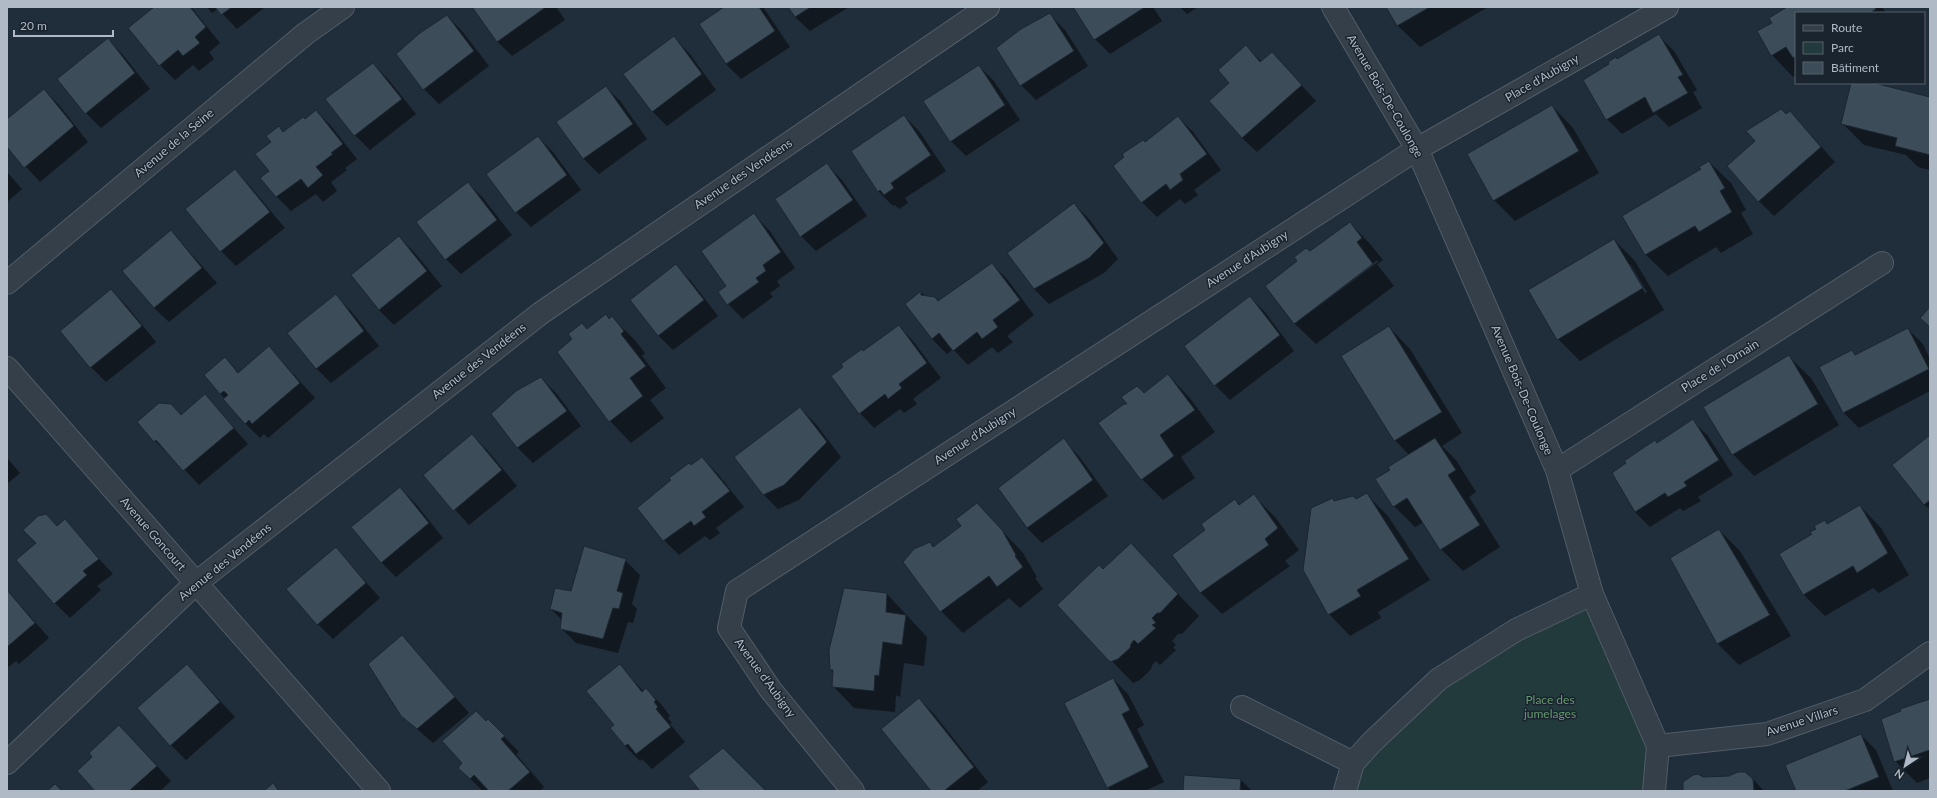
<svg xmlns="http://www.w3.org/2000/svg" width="1937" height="798" font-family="Lato,sans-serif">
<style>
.green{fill:#223a3b}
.shadow{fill:#0007;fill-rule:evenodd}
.building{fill:#3c4c59;stroke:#1b2631}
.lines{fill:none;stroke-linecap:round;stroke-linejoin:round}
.minor-casing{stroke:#525d68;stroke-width:24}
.minor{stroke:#343f4a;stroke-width:22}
.labels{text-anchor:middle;stroke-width:3;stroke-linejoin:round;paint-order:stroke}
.street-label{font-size:12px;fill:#afbac6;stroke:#1a242f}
.park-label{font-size:12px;fill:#65986d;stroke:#1a242f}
</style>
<rect width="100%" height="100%" fill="#202d3a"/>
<path class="green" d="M1592 594 1658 746 1654 791H1345L1353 763 1439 679Z"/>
<path class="shadow" d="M156 7H191L220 43 209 52 214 59 199 71 193 65 175 80 160 65Z
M207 7H265L237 29 218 9 212 13Z
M473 7H556L565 20 512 56 497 41Z
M726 7H763L790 47 741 79 726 64 700 24Z
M789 7H849L810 31 795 17Z
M1074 7H1153L1162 21 1110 54 1095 39Z
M1180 7H1198L1187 14Z
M1387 7H1488L1420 47 1398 26Z
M1789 7H1882L1886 13H1796V75L1793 77 1772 55 1759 32 1773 23Z
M1050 15 1065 30 1088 66 1036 100 1021 85Z
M447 16 462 31 489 66 439 104 424 89Z
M1659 36 1674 51 1697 90 1693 92 1702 108 1669 127 1656 114 1622 134 1607 119 1617 60Z
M674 38 689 53 716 90 667 126 652 111Z
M108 40 123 55 150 89 101 128 86 113Z
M1246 47 1262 62 1272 53 1316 101 1257 152 1242 138 1231 83Z
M373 64 388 79 416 114 370 150 355 135Z
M979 66 994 81 1020 120 966 156 951 141Z
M1852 83H1869L1930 98V170L1918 167 1906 155 1864 145 1842 123Z
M606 87 621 102 647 139 599 174 584 159 558 122Z
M44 90 59 105 88 142 40 182 7 146V120Z
M1552 106 1573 128 1599 173 1515 221 1494 200Z
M316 111 331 126 357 159 345 168 347 170 331 182 337 191 323 202 316 194 291 211 276 196 270 171 284 133Z
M1790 112 1835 162 1774 216 1759 201Z
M904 116 919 131 946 171 905 198 908 203 899 209 895 205 893 206 878 191Z
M1178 117 1193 132 1221 170 1194 190 1198 195 1185 204 1180 199 1157 217 1142 202 1126 157Z
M538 137 553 152 581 190 531 227 516 212Z
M1709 162 1731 183 1746 210 1741 213 1753 234 1721 253 1716 247 1668 276 1646 255 1623 216 1702 169Z
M827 165 842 180 867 216 816 251 801 236Z
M235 170 249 185 285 228 236 266 221 251 186 209Z
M7 172 22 189 7 202Z
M468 183 483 198 512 235 461 274 446 259 417 222Z
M1074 204 1089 219 1118 259 1104 273 1049 304 1034 289 1008 254Z
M754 215 769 230 795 268 777 281 780 286 770 293 773 297 743 319 728 304V287Z
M1350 223 1371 245 1383 260 1377 264 1394 286 1316 344 1294 323 1310 252ZM1377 260 1378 262 1296 323V321Z
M171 231 217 283 169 322 154 308Z
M399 237 414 252 442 286 394 325 379 310Z
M1614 240 1635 261 1664 310 1580 361 1558 339ZM1627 264H1630L1647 292 1645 293Z
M992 264 1007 279 1034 315 1007 336 1013 342 998 353 992 347 968 365 953 349 947 354 932 339 906 304 921 292 926 297 938 302Z
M676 266 691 281 718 316 673 350 658 335Z
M111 290 126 305 156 342 106 382 91 367 61 331Z
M336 296 351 311 379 346 331 383 316 368Z
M1250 297 1265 312 1294 351 1230 400 1215 385Z
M605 315 610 320 612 318 634 339 645 353 642 356 666 388 650 400 664 418 631 443 610 421 587 329Z
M899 326 913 341 941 378 913 399 917 404 904 413 900 409 874 428 860 413 844 367Z
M1389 327 1410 349 1462 433 1442 446 1456 460 1476 492 1469 497 1500 547 1463 571 1441 549 1424 522 1415 527 1394 506 1391 470 1409 455 1395 440Z
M1908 329 1923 344 1930 359V391L1859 428 1844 413 1821 367 1852 351 1856 355Z
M269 347 315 398 268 438 264 434 260 438 245 423 205 375 225 358 239 373Z
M1789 357 1811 378 1839 425 1754 476 1733 454Z
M1168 375 1189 397 1215 432 1181 457 1195 478 1163 500 1142 479 1129 406Z
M541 378 556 393 581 426 533 463 518 448 493 414Z
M205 396 248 444 199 485 171 455 170 456 155 441Z
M800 408 815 423 841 457 799 500 778 509 763 494Z
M1693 421 1708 436 1733 475 1698 497 1701 501 1683 511 1680 508 1650 527 1635 512 1614 473Z
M472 435 487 450 517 486 469 525 424 475Z
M1930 437V510L1924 504Z
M1063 440 1078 455 1108 496 1042 543 1027 528Z
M7 458 20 473 7 484Z
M702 458 717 473 744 507 716 528 720 533 710 540 705 536 679 555 664 540 639 508Z
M400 488 415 503 443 538 396 577 381 562Z
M1366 494 1388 516 1430 580 1378 612 1381 618 1350 636 1329 614 1332 499 1335 501 1356 500Z
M1254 496 1275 517 1299 550 1285 561 1290 566 1222 614 1200 592 1235 500 1241 505Z
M977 504 1023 553 1037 577 1035 578 1043 589 1020 608 1009 598 963 633 941 611 904 562 930 543 934 547 963 526Z
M1860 506 1881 528 1909 575 1879 593 1873 588 1825 616 1804 595 1780 554 1813 534 1825 521 1828 525Z
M64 521 113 574 97 586 101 590 70 618 55 603 58 527Z
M1719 530 1740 551 1791 636 1739 665 1717 643Z
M1131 545 1199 616 1182 634H1178L1172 641 1176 645 1173 647 1176 650 1160 665 1156 661 1152 665 1151 669 1140 680 1133 683 1058 605 1103 570Z
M336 548 380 598 333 639 318 624Z
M625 560 640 575 632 604 637 609 633 623 628 622 618 653 576 643 561 628 562 620 551 609 571 592Z
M7 590 49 638 19 664 16 661 7 668Z
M887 594 927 637 924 666 904 663 900 697 896 695 895 712 854 708 833 686 834 673 831 670 830 650Z
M402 637 469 713 433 743 402 716Z
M187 665 235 717 186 760 171 745Z
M620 666 644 692 646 689 661 704 670 716 668 718 672 723 670 724 685 742 652 769 642 759 640 761 625 746 612 728 615 725Z
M1113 679 1128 694 1144 725 1137 729 1164 782 1145 791H1111L1108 787Z
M919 699 934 714 988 782 977 791H933Z
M1930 699V778L1917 783 1895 761 1902 710Z
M488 720 519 752 516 754 544 787 541 790 542 791H491L489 789 483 791 459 768Z
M1861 735 1876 750 1893 791H1797Z
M134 741 171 781 160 791H97Z
M1730 777 1753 779 1764 791H1685L1702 778Z
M1241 780 1252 791H1184Z"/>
<path class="building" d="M154 7H190L206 27 195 37 200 43 183 56 178 50 159 66 128 28Z
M215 7H232L221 15Z
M472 7H546L497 42Z
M724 7H759L775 31 726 64 699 24Z
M788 7H811L795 17Z
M1073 7H1145L1094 40Z
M1386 7H1430L1397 26Z
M1787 7H1874L1876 9 1870 13H1796V56L1793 58 1786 47 1771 56 1757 31 1772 23 1769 18Z
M1050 13 1074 51 1020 86 996 48 1021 29Z
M447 15 474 51 423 90 396 54 420 33Z
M1659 34 1683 75 1678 77 1688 93 1653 113 1645 97 1606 120 1583 80 1609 64 1608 62 1616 57 1617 59Z
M674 36 702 74 652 112 623 74Z
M108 38 135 73 85 114 57 79Z
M1246 45 1260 62 1272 52 1302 85 1242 138 1209 101 1229 83 1218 70Z
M373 63 402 99 354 136 325 99Z
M979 65 1005 105 950 142 923 101Z
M1851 83H1874L1930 97V155L1895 146 1897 138 1841 124Z
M606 86 633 124 583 159 556 122Z
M44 89 74 126 24 168 7 147V119Z
M1552 105 1579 151 1493 201 1467 154Z
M1781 109 1786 114 1790 111 1821 147 1758 202 1727 166 1755 141 1746 131Z
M316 110 343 144 331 153 333 154 316 167 323 175 308 188 301 179 276 197 260 178 269 171 255 154 271 142 266 136 279 126 283 132 303 117 305 119Z
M904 115 931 155 891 183 894 188 884 195 880 190 878 192 851 151Z
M1178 116 1207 154 1180 174 1183 180 1170 190 1166 184 1141 203 1113 166 1124 157 1122 154 1143 140 1145 142Z
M538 136 567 175 515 213 486 174Z
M1709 161 1725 188 1720 191 1732 212 1699 232 1695 226 1645 255 1622 216 1701 169 1699 167Z
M827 163 853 200 800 237 775 199Z
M235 169 270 212 220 252 185 209Z
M468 182 497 220 445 260 416 222Z
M1074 203 1104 243 1089 258 1034 289 1007 253Z
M754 213 781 252 763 265 766 271 756 278 759 282 727 305 718 292 726 286 701 251Z
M1350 222 1362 238 1357 242 1373 264 1294 324 1265 286 1297 261 1294 257 1306 248 1310 251Z
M171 230 202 268 154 308 122 271Z
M399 236 427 271 379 310 351 275Z
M1614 239 1643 288 1557 340 1528 290Z
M992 263 1020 300 993 320 998 327 982 339 977 332 953 351 939 333 932 339 905 304 921 291V295L935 297 938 301Z
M676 264 704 300 658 336 630 300Z
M111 289 142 326 90 368 60 331Z
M336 294 364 331 316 369 287 333Z
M1250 296 1280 335 1214 386 1184 346Z
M1930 307V327L1920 318Z
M606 314 609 319 612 316 624 331 621 334 646 366 630 378 643 396 609 422 557 352 572 339 568 334 582 323 587 329Z
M899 325 927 363 899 384 902 388 888 399 885 394 859 414 831 376 843 367 841 364 862 349 863 351Z
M1389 326 1442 412 1394 441 1341 356Z
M1908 328 1929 369 1843 413 1819 367 1852 350 1855 355Z
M269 346 300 383 252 424 249 420 245 424 223 399 228 395 224 391 220 394 204 375 225 357 238 373Z
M1789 355 1818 404 1732 455 1703 407Z
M1168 374 1195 410 1160 435 1174 456 1141 480 1098 423 1124 404H1127L1121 397 1137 386 1144 393Z
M541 377 567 411 517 448 491 414 516 391Z
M205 394 234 428 183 471 156 440 154 442 137 422 159 403 171 404 181 415Z
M800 407 827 442 784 485 763 495 734 457Z
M1693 419 1719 460 1684 482 1687 486 1668 497 1665 493 1635 512 1612 473 1626 463 1624 461 1655 440 1657 443Z
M472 434 502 470 453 511 423 475Z
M1930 435V500L1924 505 1892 465Z
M1064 438 1093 480 1027 528 998 488Z
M1435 438 1456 470 1448 475 1480 525 1440 550 1407 498 1393 507 1375 479 1390 470 1388 467Z
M702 457 730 491 702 512 706 517 694 526 691 521 663 541 637 508 671 480 669 478 689 463 691 465Z
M400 487 429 523 381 563 351 527Z
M1367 493 1409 559 1357 590 1361 596 1328 615 1303 570 1311 508 1333 498 1334 501 1353 496 1356 499Z
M1254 494 1278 528 1265 539 1269 545 1200 593 1172 555 1205 530 1201 524 1235 499 1239 505Z
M977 503 1002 530 1016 555 1015 556 1023 567 997 587 989 576 940 612 903 562 914 549 930 542 933 547 961 526 956 519Z
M1860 505 1888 553 1857 573 1853 566 1803 595 1779 554 1812 534 1810 532 1816 529 1814 526 1825 520 1827 524Z
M46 514 57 526 65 519 99 559 83 571 87 575 54 604 16 560 36 543 23 530 38 516Z
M1719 529 1770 615 1717 644 1670 558Z
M1131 543 1178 594 1160 613H1157L1152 618 1156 623 1152 625 1156 628 1138 644 1134 640 1131 644 1130 648 1118 659 1110 662 1057 605 1099 565 1103 569Z
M584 546 626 559 617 591 623 593 619 609 613 608 603 639 560 629 562 613 550 609 555 588 571 591Z
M336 547 366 583 317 625 286 589Z
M844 588 887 593 886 612 906 615 902 645 883 642 879 676 875 675 874 691 832 687 833 670H830L829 650Z
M7 590 35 623 7 647Z
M402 635 455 697 417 729 401 716 368 664Z
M187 664 220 702 170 746 137 708Z
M620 664 642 692 646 688 656 700 654 702 658 707 656 709 671 727 636 754 628 744 625 746 610 728 614 725 586 691Z
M1113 678 1130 710 1122 714 1149 767 1107 788 1064 703Z
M919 698 974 767 944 791H931L881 729Z
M1930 699V750L1894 762 1881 719 1901 711 1900 709Z
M476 711 486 721 488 719 505 736 501 739 530 772 508 791H489L474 775 470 779 458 768 462 763 442 741Z
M119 725 157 766 129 791H95L77 771 92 757 89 753Z
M1861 734 1879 777 1845 791H1796L1785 765Z
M723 748 766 791H700L688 776Z
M1738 772H1745L1753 779 1754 791H1683V782L1693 775 1698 774 1703 777 1729 776Z
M1184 775 1241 779 1240 791H1183Z
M273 783 279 791H264Z
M55 784 62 791H47Z"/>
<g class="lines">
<g class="minor-casing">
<path id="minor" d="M1333 7 1417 149 1557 470 1592 594 1658 746 1654 791
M7 283 305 34 343 7
M7 368 379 791
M1557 470 1882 263
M1242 707 1353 763
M1658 746 1767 734 1865 700 1930 653
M7 763 196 583 541 313 988 7
M853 791 770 689 729 628 737 591 1417 149 1667 7
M1345 791 1353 763 1372 742 1439 679 1516 630 1592 594"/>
</g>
<use href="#minor" class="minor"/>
</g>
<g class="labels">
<g class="street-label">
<text transform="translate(1542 78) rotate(-30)" y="4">Place d'Aubigny</text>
<text transform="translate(1385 96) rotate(60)" y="4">Avenue Bois-De-Coulonge</text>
<text transform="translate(174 143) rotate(-40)" y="4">Avenue de la Seine</text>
<text transform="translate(743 174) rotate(-34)" y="4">Avenue des Vendéens</text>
<text transform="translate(1247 259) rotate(-33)" y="4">Avenue d'Aubigny</text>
<text transform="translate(479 361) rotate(-38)" y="4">Avenue des Vendéens</text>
<text transform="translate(1720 366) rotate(-32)" y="4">Place de l'Ornain</text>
<text transform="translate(1522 390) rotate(67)" y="4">Avenue Bois-De-Coulonge</text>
<text transform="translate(975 436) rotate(-33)" y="4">Avenue d'Aubigny</text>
<text transform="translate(153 534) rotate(49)" y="4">Avenue Goncourt</text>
<text transform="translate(225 562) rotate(-39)" y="4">Avenue des Vendéens</text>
<text transform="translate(765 678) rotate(54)" y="4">Avenue d'Aubigny</text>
<text transform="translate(1802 721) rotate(-18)" y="4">Avenue Villars</text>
</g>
<g class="park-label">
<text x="1550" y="704">Place des<tspan x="1550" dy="14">jumelages</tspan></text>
</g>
</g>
<rect width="1937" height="798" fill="none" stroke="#afbac6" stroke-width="16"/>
<rect x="1795" y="12" width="130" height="72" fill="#1a242f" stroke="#56606b"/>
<rect x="1803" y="25" width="20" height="6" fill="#343f4a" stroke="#56606b"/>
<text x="1831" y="32" font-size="12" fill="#afbac6">Route</text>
<rect x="1803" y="42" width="20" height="12" fill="#223a3b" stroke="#56606b"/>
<text x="1831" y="52" font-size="12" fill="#afbac6">Parc</text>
<rect x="1803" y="62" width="20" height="12" fill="#3c4c59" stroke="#56606b"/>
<text x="1831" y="72" font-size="12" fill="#afbac6">Bâtiment</text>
<g transform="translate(1905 766) rotate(215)" stroke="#1a242f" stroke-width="3" paint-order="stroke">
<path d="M0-3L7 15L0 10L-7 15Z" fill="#afbac6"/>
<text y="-6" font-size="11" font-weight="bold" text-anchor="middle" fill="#afbac6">N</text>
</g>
<path d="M14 30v6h99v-6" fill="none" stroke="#afbac6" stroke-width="2"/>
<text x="20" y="30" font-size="12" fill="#afbac6" stroke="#1a242f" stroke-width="3" paint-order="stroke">20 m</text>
</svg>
